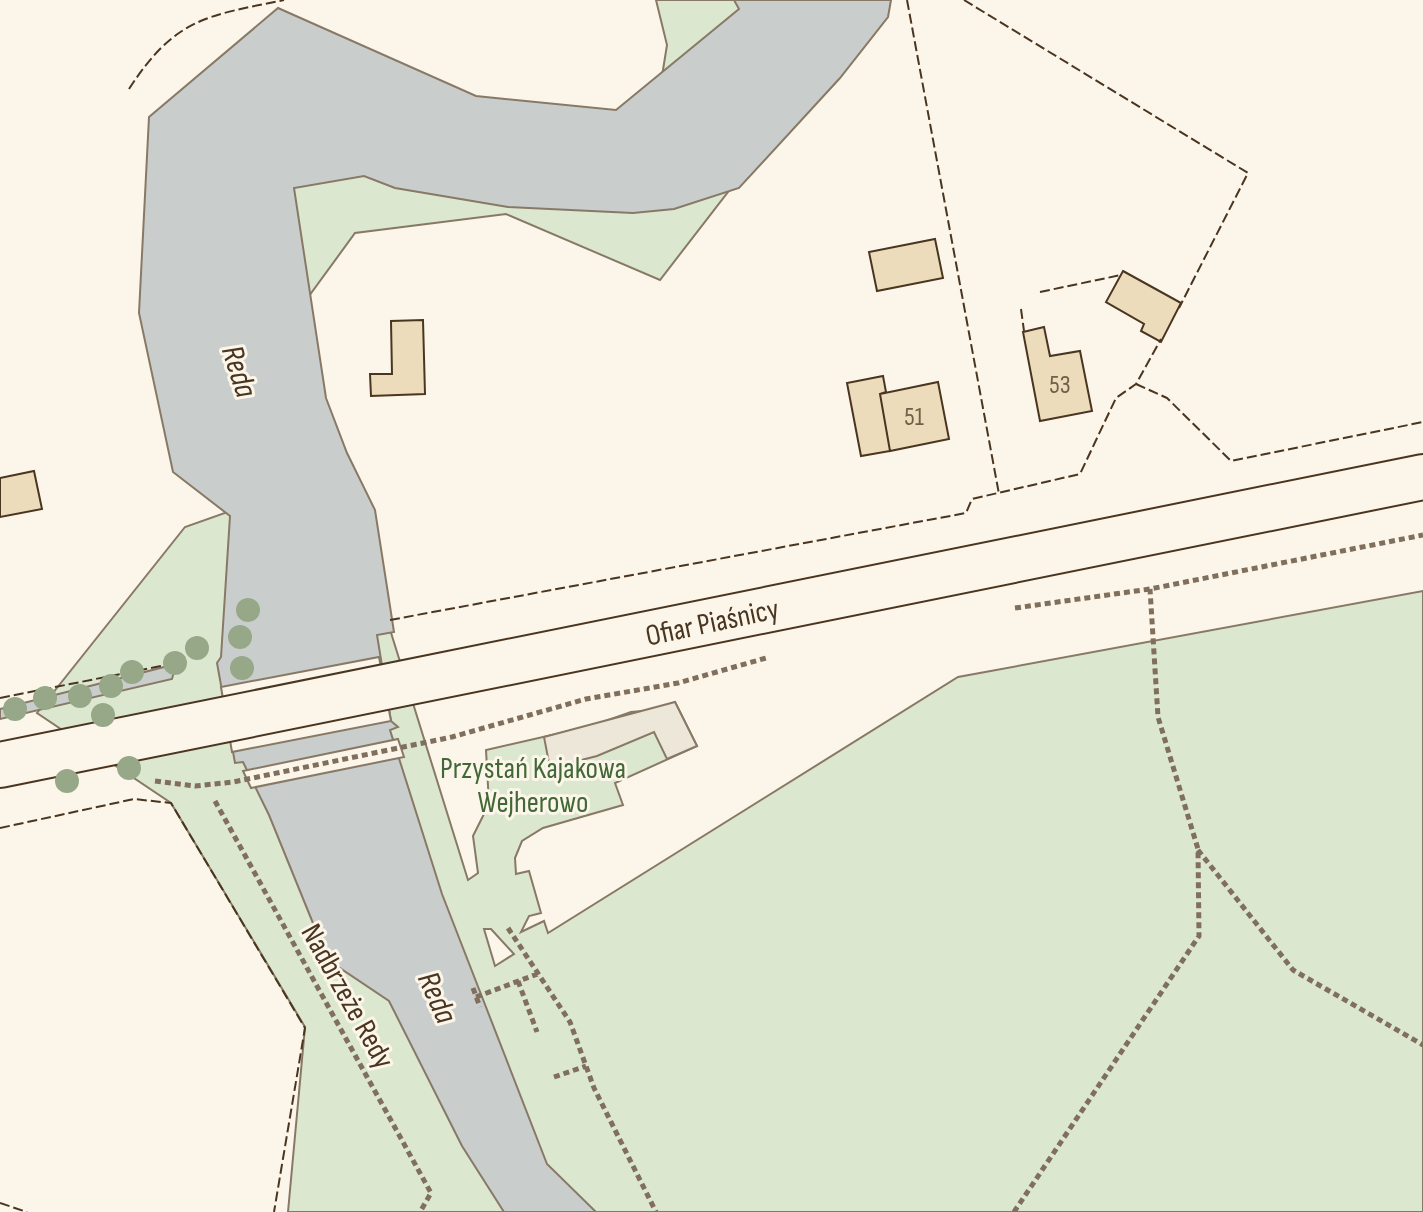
<svg xmlns="http://www.w3.org/2000/svg" width="1423" height="1212" font-family="'Sofia Sans Condensed',sans-serif">
<style>
.green{fill:#dce7d0;stroke:#887966;stroke-width:2;fill-rule:evenodd}
.parking{fill:#ede7d9;stroke:#887966;stroke-width:2}
.water{fill:#c9cecd;stroke:#887966;stroke-width:2}
.pier{fill:#fbf6e9;stroke:#887966;stroke-width:2}
.building{fill:#ecdcbc;stroke:#4a3520;stroke-width:2}
.lines{fill:none;stroke-linecap:round;stroke-linejoin:round}
.major-casing{stroke:#4a3520;stroke-width:48}
.path{stroke:#7f6f5c;stroke-width:5;stroke-dasharray:6 4;stroke-linecap:butt}
.major{stroke:#fbf6e9;stroke-width:44}
.fence{stroke:#4a3520;stroke-width:2;stroke-dasharray:10 4;stroke-linecap:butt}
.tree{fill:#96a887}
.labels{text-anchor:middle;stroke-width:6;stroke-linejoin:round;paint-order:stroke}
.number-label{font-size:26px;fill:#725f47}
.street-label{font-size:30px;fill:#4a3520;stroke:#fbf6e9}
.park-label{font-size:30px;fill:#436837;stroke:#fbf6e9}
.water-label{font-size:32px;font-style:italic;fill:#4a3520;stroke:#fbf6e9}
</style>
<rect width="100%" height="100%" fill="#fbf6e9"/>
<path class="green" d="M656 0H862L867 12 660 280 506 214 355 233 293 318 468 880 478 873 473 836 489 804 486 750 591 726 631 712 655 710 675 702 697 746 615 783 623 805 543 828 522 841 515 858 516 874 529 871 541 913 529 916 521 932 544 921 548 933 958 677 1423 591V1212H288L305 1027 171 803 37 713 185 527 290 490 232 161 644 188 667 45ZM484 929H491L514 954 495 966Z"/>
<path class="parking" d="M675 702 697 746 667 759 654 732 597 756 550 768 544 737Z"/>
<path class="water" d="M734 0H891L888 17 840 78 739 188 674 209 633 213 508 207 395 188 364 176 294 188 326 398 347 453 375 510 394 632 377 635 391 721 398 727 390 730 442 894 547 1164 596 1212H504L462 1146 389 1001 328 960 269 815 243 762 235 763 217 663 221 657 230 516 173 472 139 313 149 117 278 8 476 96 616 110 739 9Z
M176 664 172 679 0 719V709Z"/>
<path class="pier" d="M379 657 391 721 232 752 221 687Z
M398 739 404 757 251 788 243 771Z"/>
<path class="building" d="M935 239 943 278 877 291 869 252Z
M1123 271 1181 303 1161 342 1141 331 1144 324 1106 302Z
M423 320 425 394 371 396 370 374H392L391 321Z
M1044 327 1050 356 1080 351 1092 411 1040 421 1023 332Z
M883 376 886 392 880 394 890 451 861 456 847 383Z
M938 382 949 439 890 451 880 394Z
M34 471 42 509 0 517V478Z"/>
<g class="lines">
<g class="major-casing">
<path id="major" d="M0 765 1423 477"/>
</g>
<path class="path" d="M1015 608 1150 589 1423 535
M155 781 195 786 233 782 452 737 586 699 678 683 766 658
M215 801 431 1193 420 1212
M1198 850 1293 970 1423 1045
M508 928 570 1022 594 1088 656 1212
M518 981 537 1032
M473 988 480 1007
M476 997 540 973
M554 1077 586 1066
M1014 1212 1199 936 1198 849 1158 717 1150 589"/>
<use href="#major" class="major"/>
<path class="fence" d="M907 0 999 494
M964 0 1248 173 1179 308
M129 89C175 18 206 16 284 0
M1040 292 1121 275
M1021 309 1024 331
M1136 384 1167 398 1231 461 1423 422
M390 620 966 513 972 499 1080 474 1116 398 1136 384 1161 339
M0 698 176 663
M0 828 134 799 171 803 305 1028 274 1212
M0 1203 27 1212"/>
</g>
<g class="tree">
<circle cx="248" cy="610" r="12"/>
<circle cx="240" cy="637" r="12"/>
<circle cx="197" cy="648" r="12"/>
<circle cx="175" cy="663" r="12"/>
<circle cx="242" cy="668" r="12"/>
<circle cx="132" cy="672" r="12"/>
<circle cx="111" cy="686" r="12"/>
<circle cx="80" cy="696" r="12"/>
<circle cx="45" cy="698" r="12"/>
<circle cx="15" cy="709" r="12"/>
<circle cx="103" cy="715" r="12"/>
<circle cx="129" cy="768" r="12"/>
<circle cx="67" cy="781" r="12"/>
</g>
<g class="labels">
<g class="number-label">
<text x="1060" y="393">53</text>
<text x="914" y="425">51</text>
</g>
<g class="street-label">
<text transform="translate(712 622) rotate(-12)" y="10">Ofiar Piaśnicy</text>
<text transform="translate(348 996) rotate(61)" y="10">Nadbrzeże Redy</text>
</g>
<g class="park-label">
<text x="533" y="778">Przystań Kajakowa<tspan x="533" dy="34">Wejherowo</tspan></text>
</g>
<g class="water-label">
<text transform="translate(240 371) rotate(72)" y="11">Reda</text>
<text transform="translate(438 997) rotate(66)" y="11">Reda</text>
</g>
</g>
</svg>
